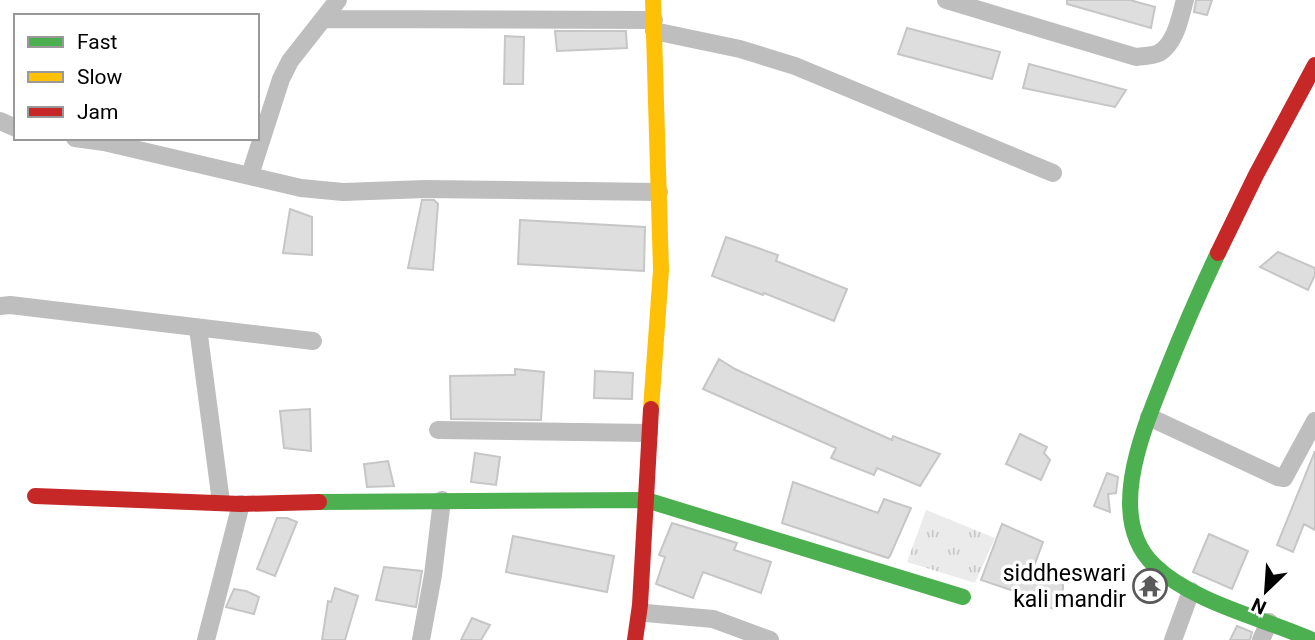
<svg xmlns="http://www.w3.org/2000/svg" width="1315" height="640" font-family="Roboto,sans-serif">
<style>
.park{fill:url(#park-tufts)}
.building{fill:#dedede;stroke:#c6c6c6;stroke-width:2}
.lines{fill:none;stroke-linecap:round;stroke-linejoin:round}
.street{stroke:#bebebe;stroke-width:18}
.fast{stroke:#4caf50;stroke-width:16}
.slow{stroke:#ffc107;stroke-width:16}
.jam{stroke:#c62828;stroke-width:16}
.labels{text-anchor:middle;stroke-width:7;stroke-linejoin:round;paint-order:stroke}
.poi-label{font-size:23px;fill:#000;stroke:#fff;text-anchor:end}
</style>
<defs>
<pattern id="park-tufts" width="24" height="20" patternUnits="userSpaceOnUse" patternTransform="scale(1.75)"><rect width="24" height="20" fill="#ebebeb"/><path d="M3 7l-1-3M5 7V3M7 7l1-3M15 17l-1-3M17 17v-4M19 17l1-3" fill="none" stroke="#c8c8c8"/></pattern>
</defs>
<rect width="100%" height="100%" fill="#fff"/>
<path class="park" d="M926 510 995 538 975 583 907 562Z"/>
<path class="building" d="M1067 0H1130L1155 7 1151 28 1067 4Z
M1196 0H1212L1207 15 1194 12Z
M907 28 1000 52 992 79 898 54Z
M555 31H626L627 48 557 51Z
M505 36 524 37 523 84H504Z
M1029 64 1126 90 1115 107 1023 88Z
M422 200H434L438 204 433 270 408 268Z
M290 209 312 217V255L283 253Z
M520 220 645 227 644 271 518 264Z
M726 237 778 255 776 261 847 289 834 321 764 293 763 295 712 276Z
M1278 252 1315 268V275L1308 290 1260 267Z
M719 359 735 369 849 421 892 440 893 436 940 454 920 486 877 468 874 475 831 458 836 448 703 389Z
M515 369 544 372 541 420 451 419 450 376 515 375Z
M595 371 633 373 632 399 594 398Z
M310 409 311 451 284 448 280 411Z
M1020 434 1047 447 1044 453 1050 460 1041 480 1006 464Z
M1315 451V530L1304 524 1293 552 1277 545Z
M475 453 500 457 496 485 471 482Z
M388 461 394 486 367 487 364 464Z
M1107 473 1118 477 1116 493 1108 494 1110 512 1094 506Z
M793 482 878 513 884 499 911 508 890 556 888 558 782 523Z
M277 518H287L297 522 275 576 257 569Z
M672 523 737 543 734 550 771 562 761 593 703 572 693 598 656 584 665 557 659 555Z
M1002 524 1043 542 1034 566 1063 579V589L1054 609 1036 602 1038 599 981 580Z
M1209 534 1248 551 1232 589 1193 572Z
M513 536 614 556 607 592 506 572Z
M384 567 422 571 416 607 376 600Z
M335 588 358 596 345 640H322L328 601 331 602Z
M234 589 246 591 259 597 254 614 226 607Z
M472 618 490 625 481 640H461Z
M1237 626 1252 632 1250 640H1230Z"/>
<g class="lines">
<path class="street" d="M946 0 1136 57C1142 56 1153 56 1159 53 1176 43 1180 17 1185 0
M323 19 654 20
M654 31 740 49 795 66 1053 173
M0 121 16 128
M75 138 104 142 301 188 343 192 425 189 659 192
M250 175 281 79 290 61 338 0
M0 306 10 305 313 341
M198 328 221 502
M1149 417 1278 477 1284 478 1315 421
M438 430 649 433
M646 613 713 619 770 640
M206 640 241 504
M421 640 433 575 442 500
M1173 640 1191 591
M1261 640 1269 622"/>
<path class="fast" d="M1218 253C1200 291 1183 330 1167 370 1146 424 1103 516 1154 565 1193 603 1263 618 1312 640
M319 502 646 500 963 597"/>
<path class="slow" d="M651 409 661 270 653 0"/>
<path class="jam" d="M1218 253 1256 175 1315 65
M35 496 241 504 319 502
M635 640 640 605 651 409"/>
</g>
<defs>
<g id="temple-ring" transform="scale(1.75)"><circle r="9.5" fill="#fff" stroke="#595959" stroke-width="1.5"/><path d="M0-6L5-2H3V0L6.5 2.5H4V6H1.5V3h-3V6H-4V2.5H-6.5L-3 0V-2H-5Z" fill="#595959"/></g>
</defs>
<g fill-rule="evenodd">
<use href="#temple-ring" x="1150" y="586"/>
</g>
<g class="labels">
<g class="poi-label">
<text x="1126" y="581">siddheswari<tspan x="1126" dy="26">kali mandir</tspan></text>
</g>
</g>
<rect x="14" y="14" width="245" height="126" fill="#ffffff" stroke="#999999" stroke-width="2"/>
<rect x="28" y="37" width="35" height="10" fill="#4caf50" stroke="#999999" stroke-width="2"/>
<text x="77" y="49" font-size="21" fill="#000000">Fast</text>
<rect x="28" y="72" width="35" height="10" fill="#ffc107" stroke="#999999" stroke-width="2"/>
<text x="77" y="84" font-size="21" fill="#000000">Slow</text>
<rect x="28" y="107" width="35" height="10" fill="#c62828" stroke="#999999" stroke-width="2"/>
<text x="77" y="119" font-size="21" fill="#000000">Jam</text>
<g transform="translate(1266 591) rotate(205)" stroke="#ffffff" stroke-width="5" paint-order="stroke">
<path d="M0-5L12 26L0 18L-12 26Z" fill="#000000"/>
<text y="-10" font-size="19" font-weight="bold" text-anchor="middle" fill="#000000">N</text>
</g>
</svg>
